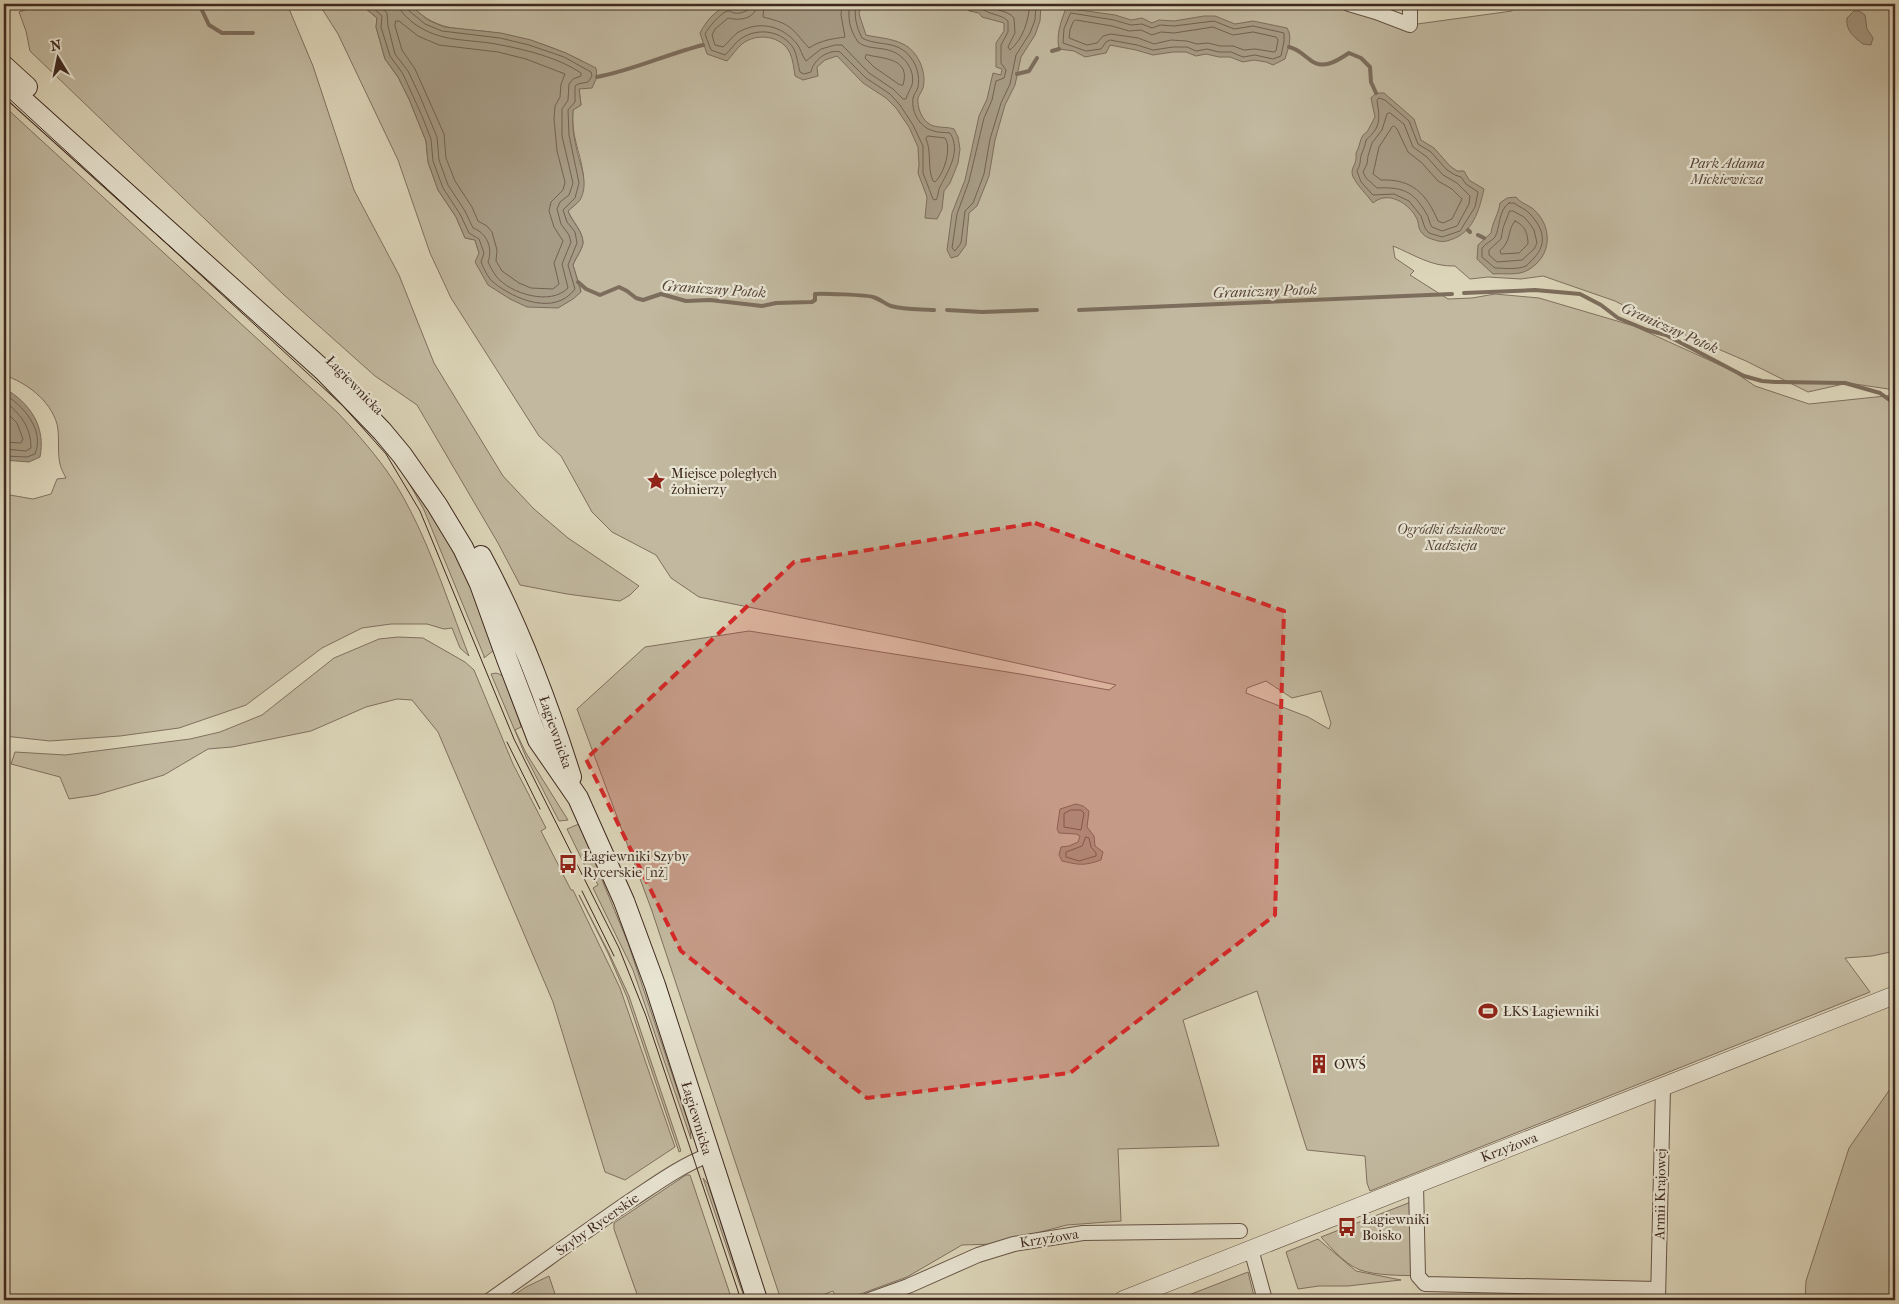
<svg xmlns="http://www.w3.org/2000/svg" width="1899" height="1304" font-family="'IM FELL French Canon',serif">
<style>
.green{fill:#c1b89f;stroke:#80705f;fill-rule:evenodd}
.water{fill:#a69b85;stroke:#7c6d5c}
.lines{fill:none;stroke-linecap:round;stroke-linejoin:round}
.shore{stroke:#726252;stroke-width:1}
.stream{stroke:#7c6d5c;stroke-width:4}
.minor-casing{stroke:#665446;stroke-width:16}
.tertiary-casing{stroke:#665446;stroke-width:19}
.secondary-casing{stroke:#3e291f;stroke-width:22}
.minor{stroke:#e8e4d2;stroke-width:14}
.tertiary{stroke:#e8e4d2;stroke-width:18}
.secondary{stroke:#e8e4d2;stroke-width:20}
.tram{stroke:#3e291f;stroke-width:1}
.marked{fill:#d62828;fill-opacity:0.2;stroke:#d62828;stroke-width:4;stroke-dasharray:10 6;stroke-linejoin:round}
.labels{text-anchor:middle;stroke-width:4.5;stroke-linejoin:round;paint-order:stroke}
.park-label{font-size:14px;font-style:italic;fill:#584639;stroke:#e8e4d2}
.street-label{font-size:14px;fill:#3e291f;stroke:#e8e4d2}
.poi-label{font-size:14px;fill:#3e291f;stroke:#e8e4d2;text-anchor:start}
.water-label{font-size:15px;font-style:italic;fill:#584638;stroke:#e8e4d2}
</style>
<rect width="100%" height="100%" fill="#dcd5b9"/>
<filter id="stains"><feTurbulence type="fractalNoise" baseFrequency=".004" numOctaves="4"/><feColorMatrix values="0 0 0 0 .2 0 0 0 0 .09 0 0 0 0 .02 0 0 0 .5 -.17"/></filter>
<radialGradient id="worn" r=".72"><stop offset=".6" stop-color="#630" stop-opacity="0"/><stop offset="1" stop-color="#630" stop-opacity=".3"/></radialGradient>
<path class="green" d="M42 4H287L313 66 354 190 399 275 434 363 503 476 534 509 568 538 639 586 630 595 620 601 567 594 520 585 498 543 417 405 375 376 283 294 30 51 26 31 19 12Z
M319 4H364L365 8 377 18 376 27 385 59 398 77 409 99 426 141 428 162 438 190 456 217 465 238 475 240 479 253 581 291 573 265C575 259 582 250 583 243 583 231 572 221 568 211L579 201C581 193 585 182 583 173 580 150 571 137 573 110L581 105 579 88 582 61C557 48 530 39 502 34 463 26 441 36 409 4H1349L1410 25 1512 11V4H1895V390L1848 383 1808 392 1746 361 1660 324 1615 301 1543 276 1521 279 1488 277 1470 279 1455 266C1431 267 1413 254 1393 246L1395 258 1414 271 1410 275 1448 299 1472 298 1495 294 1539 298 1634 326 1733 371 1755 386 1809 404 1895 395V951L1872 956 1845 958 1870 992 1370 1191 1367 1183 1365 1156 1307 1150 1257 991 1183 1020 1219 1146 1118 1149 1121 1221 1067 1225 995 1244 962 1245 907 1277 844 1300H837L833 1291 809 1300H781L652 911 577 709 645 647 749 631 1020 674 1109 690 1116 685 921 642 699 597 671 578 656 555 612 532 592 512 561 456 539 436 451 298 430 253 398 160 338 34ZM1266 681 1292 698 1321 691 1331 723 1329 729 1308 717 1246 693 1247 688Z
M4 106 337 412C357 433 377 456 393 480 427 534 446 597 469 656L460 648 452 628 444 629 427 624H391L362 628 322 648 246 705 179 728 120 736 50 741 4 736V494L33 499 51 494 57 479 66 478C64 474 61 469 60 464 57 451 60 437 57 424 50 400 27 383 4 375Z
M371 424 464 557 494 650 484 658V656L424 510 403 472Z
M398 637 423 638 465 662 474 670 513 764 546 828 541 831 571 890H573L620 988 675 1147 625 1180 605 1172 553 1002 438 732 412 700 397 699 366 707 311 731 232 747 208 749 164 775 96 795 69 799 60 777 11 764 15 752 65 755 190 739 220 732 262 715 334 658 379 639Z
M496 673C514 677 517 710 521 727L515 730 526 753 568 820 559 821 526 757 491 674Z
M579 824 628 943 690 1128 691 1139 633 970 593 888 598 885 589 867 586 868 567 829Z
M579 895 609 953 629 996 681 1151 679 1152 627 997 608 953Z
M1895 1082V1300H1805L1806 1281 1849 1148Z
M686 1175H690L732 1300H639L614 1229V1223Z
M703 1178 708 1184 746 1300H745Z
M1416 1200 1418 1276C1400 1275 1378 1276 1360 1270 1345 1264 1332 1249 1321 1237Z
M1318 1239 1356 1271 1401 1280 1348 1286H1319L1298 1289 1286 1252Z
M1248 1272 1255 1300H1176Z
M549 1276 557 1300H507L526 1287Z"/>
<path class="water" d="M364 4H409L428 20 444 27 501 33 531 40 566 53 596 68 597 77 592 88 579 89 581 105 573 110C572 122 573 134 576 146 579 164 590 182 580 200 577 204 571 208 568 211 572 222 583 231 583 243 582 250 575 259 573 265L581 292 573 299 558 308 527 307 510 299 488 285 475 262 479 253 475 240 465 238 456 217 438 190 428 162 426 141 409 99 398 77 385 59 376 27 377 18 365 8Z
M749 4H863L861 5 859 14 866 35C879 38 891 38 903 44 918 51 927 72 923 88 922 91 919 95 918 98 917 106 921 118 928 123 935 129 946 126 954 129L958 137 960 149 958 163 950 183 944 191 942 209 937 219 925 218 927 197 918 173 919 165 918 147 909 127 896 108 886 98 863 83 837 56 825 60 817 67 818 76 803 80 795 76C794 69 793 60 790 53 782 36 757 32 742 44 736 49 732 56 727 61L707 54 700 33C706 21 716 9 730 5L736 9Z
M934 4H1041L1040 21 1035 35 1021 57 1015 85 1005 105 995 140 989 176 977 206 969 213 966 245 958 256 951 258 947 250 952 213 965 180 979 116 987 99 993 73 1001 75 1002 69 996 67V43L1004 31V23L982 17 979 13 969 11 967 6 955 7Z
M1066 8 1115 15 1131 20 1142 18 1152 23 1159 20 1174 21 1204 16H1215L1235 24 1253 21 1287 28C1293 37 1288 49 1285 59L1273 65 1266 62 1254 60 1243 62 1230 57H1219L1206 54 1196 56 1186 52H1173L1153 55 1136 50 1110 45 1106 53 1085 57 1074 51 1059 49C1056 33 1061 22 1066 8Z
M1854 11H1859L1865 15 1867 29 1873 38 1871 45 1863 44C1855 38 1845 30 1847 18Z
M1376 93H1384L1414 119 1421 140 1434 148 1450 166 1457 171H1464L1469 180 1484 189C1479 211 1473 233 1450 240 1444 242 1441 242 1435 240 1431 239 1425 237 1422 233 1418 229 1419 224 1417 219 1409 203 1388 190 1373 203 1368 196 1352 180 1352 173 1352 165 1357 165 1356 153 1361 145 1359 136 1367 132L1375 117 1371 98Z
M1516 197C1521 203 1526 204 1532 208 1553 225 1553 256 1528 270 1518 276 1504 273 1493 274L1477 259 1478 245 1491 233C1492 223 1499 213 1500 203L1507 198Z
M4 388C30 403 46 426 40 457L29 462 4 460Z
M1076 804 1083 806 1089 811 1087 827 1094 836 1095 846 1103 852 1101 860C1084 866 1079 865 1062 861L1059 855 1061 847 1069 846 1078 842 1080 836 1076 834 1059 833 1057 829 1060 809Z"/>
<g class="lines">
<path class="shore" d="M369 4 382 16 381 27 390 56 403 74 422 116 431 139 433 161 443 188 460 214 469 233 479 239 484 253 481 262C484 269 488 278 493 282 515 300 555 316 575 289L568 265 577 243 575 232 567 222 563 210 575 198 579 183 569 135 568 110 575 102V86L578 84 588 82 592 76 591 72 564 57 529 45 500 38 442 31 425 24 407 9 406 4
M378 4 387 13 388 26 395 54 408 71 419 94 437 137 439 160 448 185 465 211 473 228C487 233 493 248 488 262 490 266 493 272 496 276 510 294 551 306 568 288L562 264 571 242 569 235 561 224 557 209 560 202 569 195 573 183 562 136V109L568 100 569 84 573 79 581 76V73C559 58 527 50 501 45 468 38 441 44 412 22 406 16 400 13 399 4
M751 4 748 10C744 12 739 14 735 13 729 13 735 11 728 11 721 12 708 28 705 34L711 50 725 55C731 50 735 42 742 38 759 27 783 31 794 49 797 56 798 65 800 72L804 74 811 72C813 60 828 49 840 52L866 78 890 94 900 105 913 125 923 146V173L933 199 936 200C938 197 938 193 939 189 947 172 962 152 950 133 944 132 939 133 934 131 920 128 911 112 913 98 914 94 917 91 918 87 920 78 917 65 911 58 897 39 879 47 862 38 856 26 854 17 856 4
M757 4C756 19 740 21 728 18L715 29 712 35 715 45 723 47C728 43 732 37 737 33 758 20 782 25 797 44 801 49 802 56 806 61L821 49 835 45H842L869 73 893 89 903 99H906C907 95 910 90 912 85 916 69 902 53 888 50 877 47 867 49 858 42 850 30 847 18 850 4
M764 4 763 17C792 24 791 28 809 48 821 40 832 39 845 37L841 15 842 4
M972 4 974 8H981C989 15 1001 14 1008 21V32L1001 45V63L1006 70 1004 78 996 81 992 100 984 118 969 181 957 214 952 248 955 251 961 243 965 211 973 203 984 174 990 139 1001 103 1010 84 1016 55 1030 33 1035 20 1036 4
M986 4C994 12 1007 9 1014 18L1015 33 1008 47 1010 50C1024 38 1028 21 1030 4
M1071 13 1114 20 1131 25 1142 24 1152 28 1160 25 1174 26 1214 21 1234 29 1253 26 1284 33V41L1281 56 1273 59 1255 55 1243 57 1231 52H1219L1207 49 1196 51 1187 47H1173L1153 50 1137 45 1110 40 1106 42 1101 49 1086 51 1063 43 1064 29Z
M1076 20 1112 26 1129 31 1141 30 1152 35 1161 32 1174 33 1213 27 1233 35 1253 32 1276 37 1278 40 1276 51 1274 52 1255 49 1244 50 1233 46H1220L1208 43 1197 44 1187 41 1171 40 1154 44 1138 38 1111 34 1103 36 1097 43 1087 45 1069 38 1070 30 1073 22Z
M396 21H399L418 36 439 45 498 52 526 59 565 74 561 84 560 97 555 106 554 119 557 151 565 182 563 190 551 202 549 211 554 227 563 241 554 263 559 284 553 289 531 288 519 283 502 271 496 261 497 250 492 232 487 226 478 221 472 207 455 181 446 158 444 134 415 69 402 50 395 26Z
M868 55C884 59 911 58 903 85H900L874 67 865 58 866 55Z
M1379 98 1385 100 1409 121 1418 144 1431 152 1447 170 1455 175 1461 177 1466 184 1478 192 1475 207 1460 231 1442 237 1429 233 1425 228 1421 216 1409 201 1394 194 1373 195 1361 182 1357 171C1362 162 1359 160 1362 153 1364 148 1365 146 1366 140 1381 127 1380 119 1377 101Z
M1390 113 1404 124 1413 147 1427 157 1443 175 1457 183 1470 196 1469 204 1457 226 1442 231 1432 227C1429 223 1429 217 1426 213 1413 190 1401 187 1377 188L1366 178 1363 172 1367 164 1368 156 1372 143 1382 130 1387 114Z
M1394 126 1397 129 1408 152 1422 163 1438 181 1452 189 1462 199 1452 219 1443 223 1438 221C1426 193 1412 179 1381 180L1373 174 1379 147 1392 127Z
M928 136 945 138C952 148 944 174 935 182L933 181C927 168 932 152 926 139Z
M1509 203H1514C1519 207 1526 209 1530 214 1543 228 1548 243 1534 258 1531 260 1529 264 1526 266 1517 270 1504 268 1495 268L1482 257V248C1486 243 1492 241 1495 237 1500 229 1498 210 1509 203Z
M1510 211H1513L1524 217 1530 224 1534 230 1537 243 1534 249 1522 260 1497 262 1489 255V250L1501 239 1503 228Z
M1515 221C1525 225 1528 234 1528 244L1519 253 1501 254 1500 251C1512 240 1507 230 1515 221Z
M4 394C23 405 45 430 35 454L27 457 4 456
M4 401C20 413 31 427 31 448L26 451 4 449
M4 410 17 423 23 439 21 443 4 442
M1071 810H1081L1084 813 1081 830 1064 827V814Z
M1086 837 1089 838 1091 847 1096 853V856L1079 861 1066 857V852L1082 846Z"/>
<path class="stream" d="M199 4 209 25 222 33H253
M4 5H23L26 4
M361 6H369
M1289 47C1298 49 1301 53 1309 59 1322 71 1337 61 1349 53L1361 58 1370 67 1371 82 1376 93
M1052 51 1059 49
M1017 74 1029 71 1037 58
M597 77C634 70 667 54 703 45
M1468 230 1470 232
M1478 235 1484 238
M578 282 586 289 600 295 619 287 627 291 636 298 643 300 661 294 686 301 710 300 762 306 776 303 812 302 815 300V294C819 293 868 295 873 297 880 299 885 304 891 306 905 310 920 309 934 310
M1464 293 1535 290 1580 294 1601 305 1618 318 1647 330 1666 335 1744 376 1762 381 1775 382 1845 383 1880 393 1895 404
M947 310 982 312 1037 310
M1079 310 1452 294"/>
<g class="minor-casing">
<path id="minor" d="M1349 4 1376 12 1410 25V4
M1416 1184 1418 1276 1425 1284 1658 1289
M1251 1249 1265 1300
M490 1300C537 1267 583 1233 630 1201 656 1184 680 1166 709 1155
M869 1300 908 1286 978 1255 1014 1244 1083 1233 1240 1231
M1658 1300 1663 1087"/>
</g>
<g class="tertiary-casing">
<path id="tertiary" d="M1123 1300 1895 995"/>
</g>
<g class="secondary-casing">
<path id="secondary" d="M4 66 27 87
M4 83 324 371 382 431 402 455 437 505 463 548 480 584 507 659 538 740 578 798 624 901 655 985 757 1300
M481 556C519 626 547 701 571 777"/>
</g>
<use href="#minor" class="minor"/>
<use href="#tertiary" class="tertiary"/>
<use href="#secondary" class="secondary"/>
<path class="tram" d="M4 94 343 406 386 454 420 511 514 739 619 948 646 1016 741 1300
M507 742 540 809
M582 891 614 956"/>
</g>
<path class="marked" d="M1035 523 1284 611 1275 915 1070 1073 867 1098 681 951 586 759 794 562Z"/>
<defs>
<g id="sight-bare" transform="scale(1.5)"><path d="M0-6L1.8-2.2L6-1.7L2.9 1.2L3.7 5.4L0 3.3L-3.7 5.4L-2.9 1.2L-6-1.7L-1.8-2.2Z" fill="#8f2418" stroke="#e8e4d2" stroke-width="2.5" paint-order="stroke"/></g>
<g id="bus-bare" transform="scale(1.5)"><path d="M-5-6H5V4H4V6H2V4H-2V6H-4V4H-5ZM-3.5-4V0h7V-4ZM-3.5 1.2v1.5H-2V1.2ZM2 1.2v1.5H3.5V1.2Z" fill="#8f2418" stroke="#e8e4d2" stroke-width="2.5" paint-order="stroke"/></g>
<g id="stadium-bare" transform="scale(1.5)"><path d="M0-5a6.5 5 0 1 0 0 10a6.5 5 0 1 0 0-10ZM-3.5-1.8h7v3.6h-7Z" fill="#8f2418" stroke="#e8e4d2" stroke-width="2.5" paint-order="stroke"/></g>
<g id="building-bare" transform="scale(1.5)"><path d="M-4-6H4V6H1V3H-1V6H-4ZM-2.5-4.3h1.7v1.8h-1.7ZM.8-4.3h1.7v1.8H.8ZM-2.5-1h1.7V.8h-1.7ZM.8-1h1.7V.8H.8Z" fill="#8f2418" stroke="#e8e4d2" stroke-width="2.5" paint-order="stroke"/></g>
</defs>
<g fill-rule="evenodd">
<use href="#sight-bare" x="656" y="481"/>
<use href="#bus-bare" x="568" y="864"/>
<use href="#stadium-bare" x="1488" y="1011"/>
<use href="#building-bare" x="1319" y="1064"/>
<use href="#bus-bare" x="1347" y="1227"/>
</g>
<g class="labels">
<g class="park-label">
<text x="1727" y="168">Park Adama<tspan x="1727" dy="16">Mickiewicza</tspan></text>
<text x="1451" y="534">Ogródki działkowe<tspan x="1451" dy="16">Nadzieja</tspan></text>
</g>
<g class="street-label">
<text transform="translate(355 385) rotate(46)" y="5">Łagiewnicka</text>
<text transform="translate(556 732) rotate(71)" y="5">Łagiewnicka</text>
<text transform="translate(697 1118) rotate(73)" y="5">Łagiewnicka</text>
<text transform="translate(1509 1147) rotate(-21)" y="5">Krzyżowa</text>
<text transform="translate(1660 1194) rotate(-89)" y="5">Armii Krajowej</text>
<text transform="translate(597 1224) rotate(-35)" y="5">Szyby Rycerskie</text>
<text transform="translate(1049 1238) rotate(-9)" y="5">Krzyżowa</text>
</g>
<g class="poi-label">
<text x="671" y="478">Miejsce poległych<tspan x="671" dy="16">żołnierzy</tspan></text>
<text x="583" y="861">Łagiewniki Szyby<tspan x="583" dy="16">Rycerskie [nż]</tspan></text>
<text x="1503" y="1016">ŁKS Łagiewniki</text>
<text x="1334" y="1069">OWŚ</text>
<text x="1362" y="1224">Łagiewniki<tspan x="1362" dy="16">Boisko</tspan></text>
</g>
<g class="water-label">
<text transform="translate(714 289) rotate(4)" y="5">Graniczny Potok</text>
<text transform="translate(1265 291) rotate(-2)" y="5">Graniczny Potok</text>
<text transform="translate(1670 328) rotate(24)" y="5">Graniczny Potok</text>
</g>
</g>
<rect width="1899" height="1304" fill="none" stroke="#dcd5b9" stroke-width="20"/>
<rect x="5" y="5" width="1889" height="1294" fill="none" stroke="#3e291f" stroke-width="2.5"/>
<rect x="10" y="10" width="1879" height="1284" fill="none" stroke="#3e291f"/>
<g transform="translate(58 58) rotate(350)" stroke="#e8e4d2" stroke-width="4" paint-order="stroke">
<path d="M0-4L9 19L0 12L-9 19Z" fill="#3e291f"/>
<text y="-8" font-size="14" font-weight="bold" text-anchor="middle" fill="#3e291f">N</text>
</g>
<rect width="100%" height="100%" filter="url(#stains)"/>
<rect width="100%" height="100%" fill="url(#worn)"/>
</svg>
